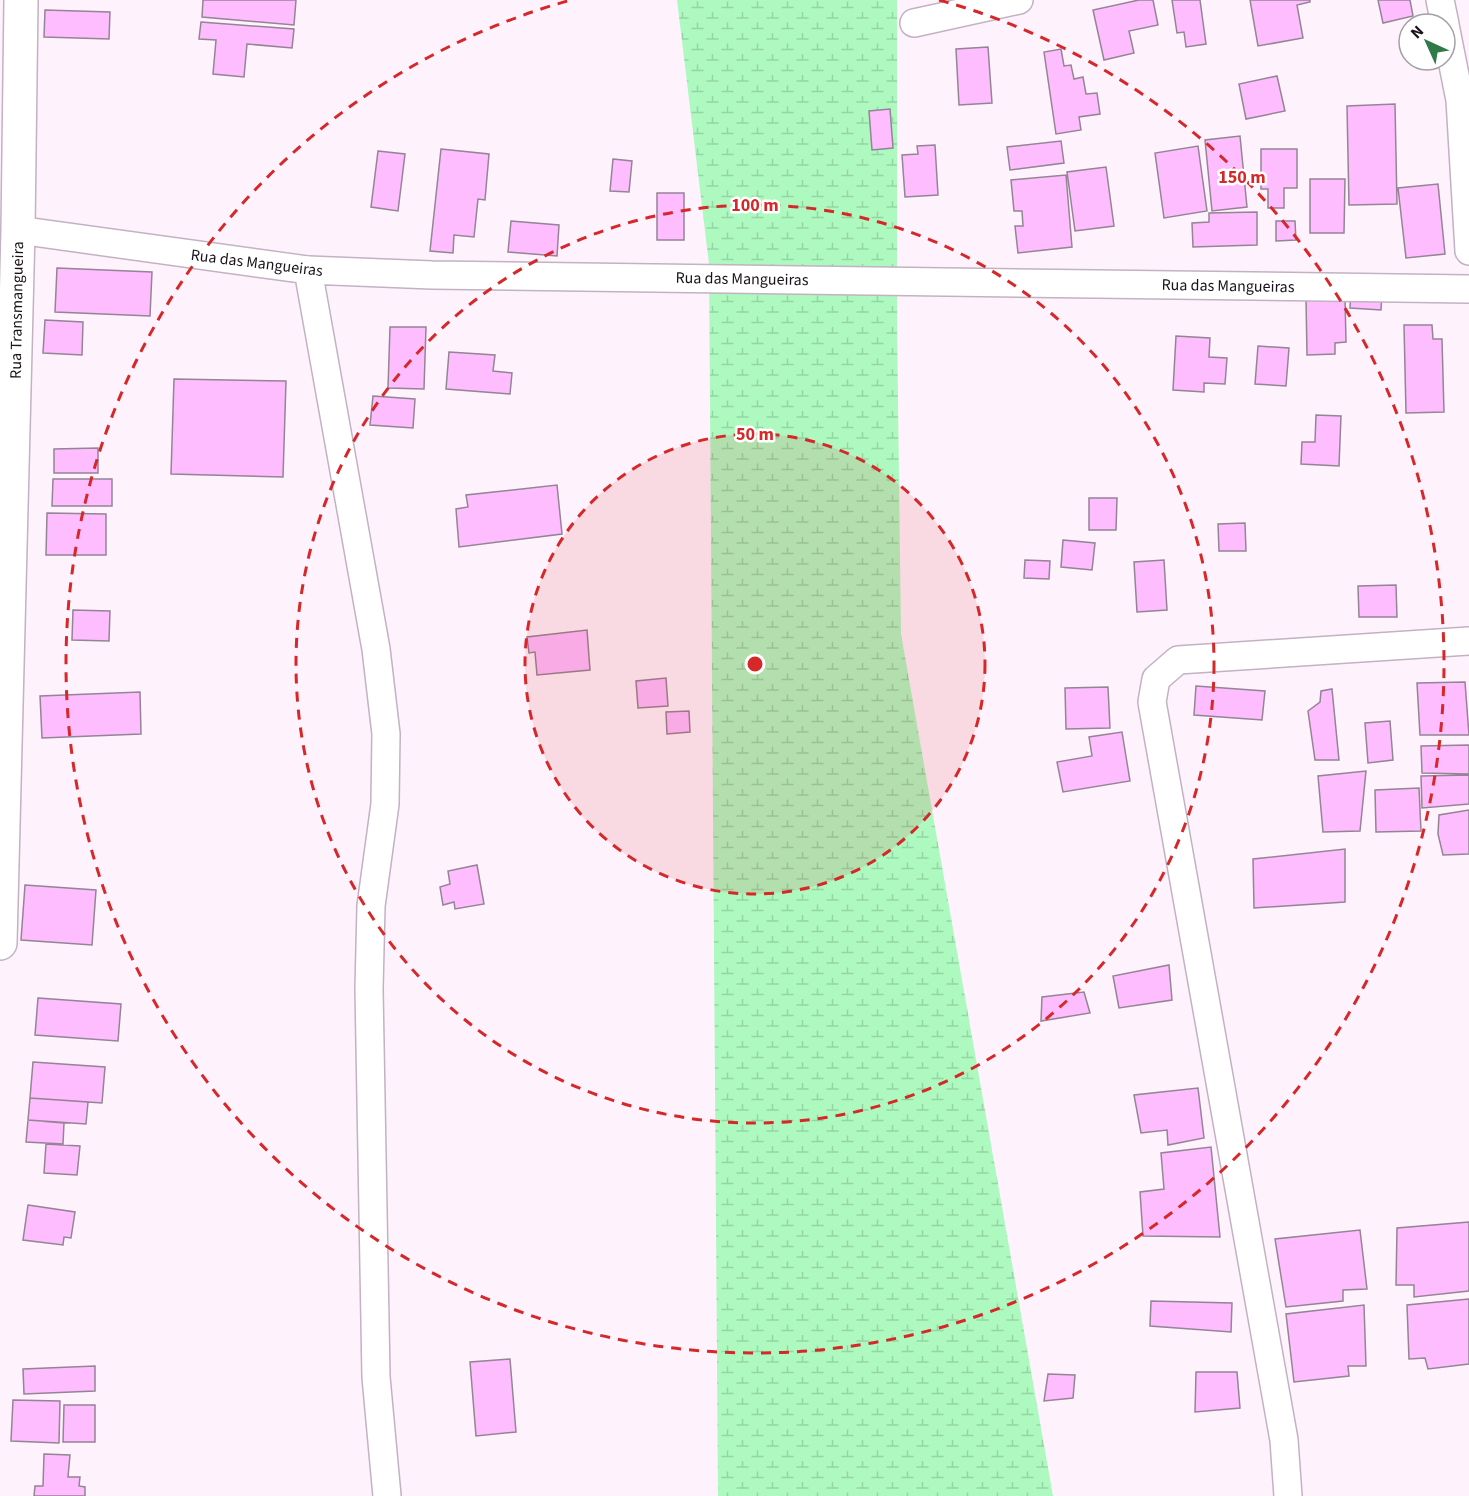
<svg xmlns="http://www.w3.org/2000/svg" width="1469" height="1496" font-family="'Source Sans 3',sans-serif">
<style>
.wetland{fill:url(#wetland-marsh)}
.building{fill:#febdff;stroke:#948494;stroke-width:1.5}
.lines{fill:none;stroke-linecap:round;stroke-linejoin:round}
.minor-casing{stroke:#c2b2c2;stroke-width:30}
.tertiary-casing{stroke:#c2b2c2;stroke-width:36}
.minor{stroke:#fff;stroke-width:27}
.tertiary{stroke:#fff;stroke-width:33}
.ring{fill:none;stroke:#d62828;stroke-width:3;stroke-dasharray:10 8}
.labels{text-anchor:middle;stroke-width:5;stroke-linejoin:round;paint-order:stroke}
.street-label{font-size:16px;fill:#191319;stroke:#fff}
.centre{fill:#d62828;stroke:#fff;stroke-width:3}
.ring-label{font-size:18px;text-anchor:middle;font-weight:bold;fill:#d62828;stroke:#fff;stroke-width:5;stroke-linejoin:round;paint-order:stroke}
</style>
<defs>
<pattern id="wetland-marsh" width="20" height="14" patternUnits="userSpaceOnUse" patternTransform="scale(1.5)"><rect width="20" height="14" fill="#adf9c0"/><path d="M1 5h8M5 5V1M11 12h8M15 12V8" fill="none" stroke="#94d5a4"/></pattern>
</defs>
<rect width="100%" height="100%" fill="#fef3fd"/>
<path class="wetland" d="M677 0H897V322L901 634 1053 1496H718L709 264Z"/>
<path class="building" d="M203 0H296L294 25 202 17Z
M1139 0H1153L1158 25 1129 31 1134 53 1104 60 1093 10Z
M1172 0H1200L1206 44 1186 47 1184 32 1177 33Z
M1250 0H1310V2L1297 5 1303 38 1258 46Z
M1378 0H1410L1413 16 1383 23Z
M45 10 110 12 109 39 44 37Z
M201 22 294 29 292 48 247 44 244 77 213 74 216 40 199 39Z
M988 47 992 103 959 105 956 49Z
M1061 49 1064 66 1071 65 1074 79 1083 77 1086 94 1097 93 1100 114 1079 117 1081 130 1056 134 1044 52Z
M1277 76 1285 111 1246 119 1239 84Z
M1395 104 1397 204 1349 205 1347 106Z
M890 109 893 148 872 150 869 111Z
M1240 136 1247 207 1212 211 1205 140Z
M1061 141 1064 163 1010 170 1007 147Z
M935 145 938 195 905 197 902 155 918 154 917 146Z
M1198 146 1207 211 1164 218 1155 153Z
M441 149 489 154 485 200 478 199 474 237 454 235 453 253 430 251Z
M1261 149H1297V188H1284V208H1268V189H1261Z
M378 151 405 154 398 211 371 207Z
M613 159 632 161 629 192 610 191Z
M1106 167 1114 226 1075 231 1067 172Z
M1066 175 1072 247 1018 253 1015 226H1023L1022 211H1014L1011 180Z
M1310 179H1345L1344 233H1310Z
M1438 184 1445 254 1406 258 1398 188Z
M657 193H684V240H657Z
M1257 212V245L1193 247 1192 223 1209 222V213Z
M511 221 559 225 557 256 508 252Z
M1276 221H1295L1296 240 1276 241Z
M57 268 152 272 150 316 55 312Z
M1351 291 1382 293 1381 310 1350 308Z
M1345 298 1346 342 1335 343V354L1307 355 1306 299Z
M45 320 83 322 82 355 43 353Z
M1404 325H1432L1433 339H1442L1444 412 1406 413Z
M390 327H426L424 389 388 388Z
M1176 336 1210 338 1209 357 1227 358 1225 384 1204 383V392L1173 390Z
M1258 346 1289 348 1286 386 1255 384Z
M449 352 495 355 493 371 512 373 510 394 446 389Z
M174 379 286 381 283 477 171 474Z
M373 396 415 399 413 428 370 425Z
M1316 415 1341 416 1339 466 1301 464 1302 442H1315Z
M98 448V473H54V449Z
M53 479H112V506H52Z
M557 485 562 534 459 547 456 509 468 507 466 495Z
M1089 498H1117L1116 530H1089Z
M47 513 106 514V555H46Z
M1245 523 1246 551H1219L1218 524Z
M1063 540 1095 543 1092 570 1061 567Z
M1025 560 1050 561 1049 579 1024 578Z
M1164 560 1167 610 1137 612 1134 562Z
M1396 585 1397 617H1359L1358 586Z
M73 610 110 611 109 641 72 640Z
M587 630 590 670 537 675 535 652 529 653 527 637Z
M666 678 668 706 638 708 636 681Z
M1465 682 1469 735H1420L1417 683Z
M1196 686 1265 691 1262 720 1194 715Z
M1108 687 1110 728 1066 729 1065 688Z
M1332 689 1339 760H1315L1308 711 1320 702 1321 691Z
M140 692 141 734 42 738 40 696Z
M689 711 690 732 667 734 666 712Z
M1390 721 1393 760 1368 763 1365 723Z
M1122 732 1130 781 1063 792 1057 762 1092 756 1089 737Z
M1469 745V774L1422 773 1421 746Z
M1366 771 1360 831 1323 832 1318 776Z
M1469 775V804L1422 808 1421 776Z
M1419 788 1421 831 1376 832 1375 790Z
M1469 810V854L1443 855 1438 834 1439 815Z
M1345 849V902L1254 908 1253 859Z
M477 865 484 904 455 909 454 902 443 905 440 887 450 884 448 871Z
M25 885 96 890 92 945 21 940Z
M1169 965 1172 1000 1119 1008 1113 976Z
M1084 992 1090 1013 1041 1021 1042 997Z
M38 998 121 1004 118 1041 35 1035Z
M33 1062 105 1067 102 1103 30 1098Z
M1198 1088 1204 1138 1168 1145 1167 1130 1141 1133 1134 1095Z
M30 1098 88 1102 86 1124 28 1120Z
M28 1120 64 1123 63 1144 26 1142Z
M46 1144 80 1146 77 1175 44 1173Z
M1211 1147 1220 1237 1143 1236 1140 1192 1164 1189 1161 1153Z
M28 1205 75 1212 71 1238 64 1237 63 1245 23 1240Z
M1469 1222V1291L1414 1297V1285H1396L1397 1228Z
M1360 1230 1367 1289 1343 1290V1301L1286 1307 1275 1239Z
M1469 1299V1364L1428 1369 1425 1358 1409 1359 1407 1305Z
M1151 1301 1232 1303 1231 1332 1150 1326Z
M1364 1305 1366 1366H1348L1349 1376 1294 1382 1286 1314Z
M510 1359 516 1432 476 1436 470 1362Z
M95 1366V1391L24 1394 23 1369Z
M1196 1372H1237L1240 1408 1195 1412Z
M1048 1374 1075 1375 1073 1398 1044 1401Z
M13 1400 60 1401 59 1443 11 1441Z
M64 1405H95V1442H63Z
M44 1454 70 1455 68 1477H80L79 1486 85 1487V1496H34L35 1486H43Z"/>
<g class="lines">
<g class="minor-casing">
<path id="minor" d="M1440 0 1445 24
M914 23 1019 0
M1445 25 1460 100 1469 251
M18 230 308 270 432 275 1469 289
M308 270 376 649 386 734 385 804 371 906 369 989 376 1377 387 1496
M1288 1496 1284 1440 1152 702 1156 679 1178 660 1469 641"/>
</g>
<g class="tertiary-casing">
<path id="tertiary" d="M0 943 18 230 21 0"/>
</g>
<use href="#minor" class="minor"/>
<use href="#tertiary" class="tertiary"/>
</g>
<circle cx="755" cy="664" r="230" fill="#d62828" fill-opacity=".12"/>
<g class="ring">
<circle cx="755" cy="664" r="230"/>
<circle cx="755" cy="664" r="459"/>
<path d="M939 0A689 689 0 1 1 571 0"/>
</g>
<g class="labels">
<g class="street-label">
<text transform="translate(257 262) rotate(7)" y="6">Rua das Mangueiras</text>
<text transform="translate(742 278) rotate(1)" y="6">Rua das Mangueiras</text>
<text transform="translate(1228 285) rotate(1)" y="6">Rua das Mangueiras</text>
<text transform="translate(16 310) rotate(-89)" y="6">Rua Transmangueira</text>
</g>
</g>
<circle cx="755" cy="664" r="9" class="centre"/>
<g class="ring-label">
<text x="1242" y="183">150 m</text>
<text x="755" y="211">100 m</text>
<text x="755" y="440">50 m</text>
</g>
<g transform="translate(1427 42) rotate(315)"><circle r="28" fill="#ffffff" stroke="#a3a1a3" stroke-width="1.5"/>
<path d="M0-4.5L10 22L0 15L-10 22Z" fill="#307a48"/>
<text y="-9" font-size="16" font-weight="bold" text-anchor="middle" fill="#191319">N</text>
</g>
</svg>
